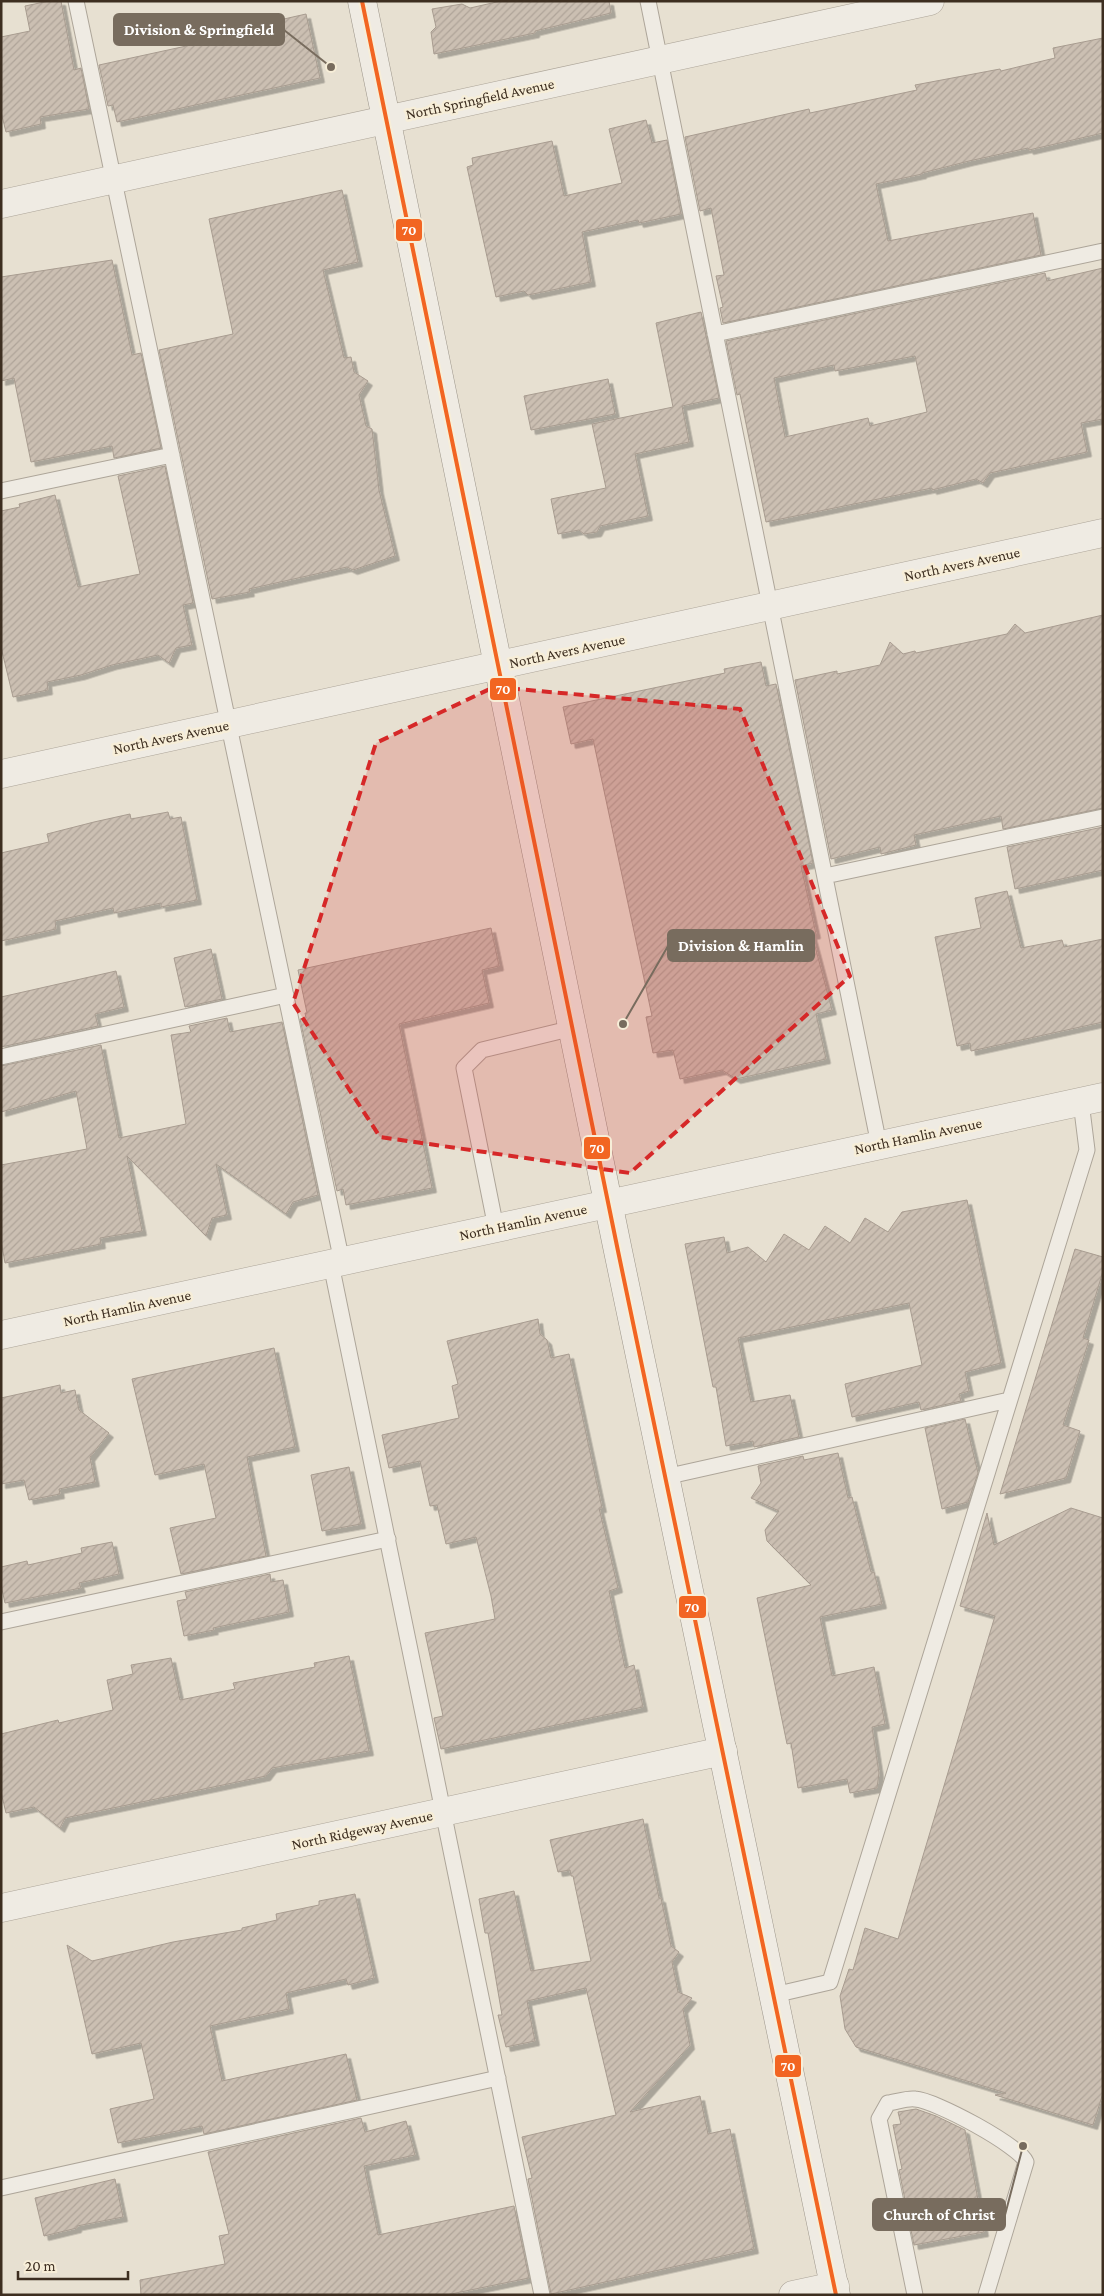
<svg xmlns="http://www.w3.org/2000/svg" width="1104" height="2296" font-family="'Crimson Pro',serif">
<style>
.building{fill:url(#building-hatch);stroke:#a89c90;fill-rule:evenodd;filter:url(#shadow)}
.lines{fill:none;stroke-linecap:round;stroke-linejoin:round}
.service-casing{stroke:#ada599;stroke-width:17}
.minor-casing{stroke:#ada599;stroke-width:29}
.tertiary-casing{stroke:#ada599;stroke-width:29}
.secondary-casing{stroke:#9c958a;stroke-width:29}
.service{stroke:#efebe3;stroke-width:15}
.minor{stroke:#efebe3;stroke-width:28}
.tertiary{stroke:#efebe3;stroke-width:28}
.secondary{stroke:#efebe3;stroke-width:28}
.bus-1-casing{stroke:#f7eed8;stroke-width:8}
.bus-1{stroke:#f26522;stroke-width:4}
.marked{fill:#d62828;fill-opacity:0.2;stroke:#d62828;stroke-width:4;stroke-dasharray:10 6;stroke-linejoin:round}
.labels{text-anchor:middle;stroke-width:5;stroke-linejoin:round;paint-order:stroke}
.street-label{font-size:15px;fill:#3d2e20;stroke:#f7eed8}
.leader{fill:none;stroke:#786c5e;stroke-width:2}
.callout-dot{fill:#786c5e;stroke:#f7eed8;stroke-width:2}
.callout{fill:#786c5e;stroke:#786c5e;stroke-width:2}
.callout-label{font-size:16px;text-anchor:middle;font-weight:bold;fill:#fff}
.line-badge{stroke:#f7eed8;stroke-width:2}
.badge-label{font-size:14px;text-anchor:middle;font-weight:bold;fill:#fff}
</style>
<defs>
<pattern id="building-hatch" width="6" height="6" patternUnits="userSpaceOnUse" patternTransform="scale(1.25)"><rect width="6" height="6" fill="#cbbfb2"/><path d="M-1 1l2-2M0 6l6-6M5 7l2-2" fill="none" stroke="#afa499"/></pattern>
<filter id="shadow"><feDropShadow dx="4.5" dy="4.5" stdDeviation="0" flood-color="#0004"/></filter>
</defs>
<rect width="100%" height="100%" fill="#e7e0d1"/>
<path class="building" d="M49 1H61L74 70 81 68 89 109 40 117 41 124 6 132 1 112V37L30 31 25 6Z
M501 1H609L611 13 535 31V33L434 54 431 32 436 27 432 9 462 4 470 8Z
M306 14 320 78 117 122 113 105 108 106 99 65 223 38 222 33Z
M1103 38V133L1029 150 1028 148 969 161 922 173V174L876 184 888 241 1033 213 1041 255 723 323 720 308 723 307 716 276 724 275 711 208 700 211 685 137 809 109 810 113 917 90 915 85 1000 69 1001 71 1055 58 1053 48Z
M646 120 652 143 667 140 681 214 639 223 638 220 582 232 591 282 528 295 524 291 496 297 467 167 473 165 472 158 552 141 564 196 622 183 609 129Z
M342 190 358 262 323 270 344 358 351 357 354 372 368 381 359 395 366 426 372 429 379 490 395 556 353 570 347 567 249 589 250 592 212 599 159 350 233 334 209 219Z
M112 260 132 355 141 353 161 448 114 458 112 446 31 462 14 378 1 381V277Z
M1103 268V419L1081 423 1087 452 990 473 983 483 976 479 932 490V488L766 522 740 394 737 395 726 341 1045 273 1047 281ZM915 356 927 412 870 426 868 418 785 437 774 378 834 365 835 371Z
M701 312 719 398 682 406 689 442 635 454 648 516 600 526 597 532 584 534 579 530 558 534 551 499 606 488 592 424 673 407 656 323Z
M608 379 615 414 531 430 524 396Z
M165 466 193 603 183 605 192 645 176 648 169 663 158 655 112 665 81 675 47 682 48 690 13 697 1 647V511L20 507 19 504 55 495 78 587 140 574 118 476Z
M1103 615V808L1003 829 1001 816 914 835 916 845 881 854 880 847 831 859 795 680 837 671V674L880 665 890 642 903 654 915 651 916 653 1007 634 1015 624 1025 633Z
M761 662 766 686 776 684 813 863 801 866 816 934 812 935 832 1010 816 1014 826 1059 736 1079 722 1070 680 1079 673 1050 653 1053 646 1017 652 1016 593 739 571 744 563 707 725 673 724 669Z
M168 812 170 819 181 817 197 900 161 907V903L114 913 113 908 55 921 56 929 1 941V853L49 842 47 834 94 822 130 814 131 819Z
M1103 827V870L1015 889 1007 847Z
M1007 891 1021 948 1062 940 1064 947 1103 939V1022L971 1051 970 1043 957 1046 935 937 981 928 975 898Z
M491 928 499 966 482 970 489 1003 399 1024 432 1188 346 1205 343 1189 337 1191 300 1019 306 1018 305 1013H307L298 970Z
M211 949 222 999 185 1007 174 958Z
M116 971 124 1007 95 1014 98 1026 1 1047V997Z
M227 1018 230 1032 282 1022 318 1195 293 1202 286 1214 216 1164 227 1215 212 1218 206 1236 127 1156 142 1231 100 1238 101 1244 5 1263 1 1241V1165L87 1149 76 1091 1 1112V1066L101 1045 119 1138 186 1124 171 1035 191 1032 189 1026Z
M967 1200 1001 1363 965 1372 969 1391 959 1394 961 1401 921 1410 919 1402 852 1417 845 1384 922 1365 909 1303 738 1338 751 1402 790 1395 799 1437 754 1447 753 1441 726 1446 716 1387H713L685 1244 724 1237 727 1253 748 1247 766 1262 784 1234 809 1250 825 1226 850 1243 865 1218 888 1232 902 1212Z
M1075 1249 1103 1257V1271L1083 1338 1089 1340 1063 1425 1080 1431 1066 1478 1000 1494Z
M538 1319 540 1334 547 1340 551 1358 569 1354 602 1508H599L618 1588 609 1591 625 1668 634 1665 643 1707 441 1749 434 1718 443 1716 425 1633 495 1619 491 1596 476 1537 446 1544 437 1505 430 1506 420 1461 389 1468 382 1435 459 1418 452 1386 458 1384 447 1341Z
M274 1348 295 1447 247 1457 266 1556 181 1574 170 1528 216 1518 204 1464 155 1475 132 1379Z
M60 1385 61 1393 75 1390 79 1410 109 1433 90 1457 95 1482 59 1489 60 1494 29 1500 24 1480 1 1484V1398Z
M965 1419 978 1473 968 1502 942 1509 925 1428Z
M838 1453 848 1498 852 1497 871 1572H874L882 1604 820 1617 832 1676 874 1667 885 1724 872 1727 879 1773 877 1788 850 1793 847 1779 798 1788 791 1743 787 1744 757 1598 811 1585 767 1541 765 1530 779 1511 751 1498 761 1483 758 1466 803 1456 804 1460Z
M349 1467 361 1524 322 1531 311 1475Z
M1071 1508 1103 1518V2093L1093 2125 995 2095 1006 2093 856 2047 845 2029 840 1996 849 1969 853 1970 865 1928 898 1939 995 1616 960 1606 987 1513 994 1545Z
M112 1542 119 1574 79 1583 81 1588 5 1603 1 1585V1567L27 1561 28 1565 82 1553 81 1548Z
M270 1574 271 1582 283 1580 289 1612 213 1628 214 1630 184 1636 177 1601 187 1599 185 1592Z
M349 1656 369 1751 272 1768 266 1776 65 1818 60 1828 34 1807 6 1813 1 1792V1734L58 1720 59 1723 113 1710 107 1680 133 1674 131 1665 171 1658 180 1700 235 1689 233 1683 315 1667 314 1663Z
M643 1819 659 1898H661L671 1946 679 1952 672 1962 678 1992 692 1998 683 2009 690 2045 630 2112 700 2096 708 2134 730 2129 754 2249 551 2294 528 2179 532 2178 522 2137 616 2115 586 1988 527 2001 535 2041 506 2047 498 2015H502L488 1933H485L479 1899 514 1891 531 1971 591 1961 573 1876H571L570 1870 558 1872 550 1840Z
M355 1894 374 1978 348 1985 346 1979 286 1993 289 2009 210 2026 222 2081 346 2054 357 2100 204 2134 202 2126 118 2143 110 2109 154 2099 141 2043 92 2054 67 1945 92 1961 173 1942 242 1930V1928L277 1920 276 1914 319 1905V1901Z
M916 2109 936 2116 965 2130 984 2232 914 2245 899 2170 902 2169 893 2125 901 2124 898 2112Z
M361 2118 365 2132 406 2121 415 2155 364 2166 378 2235 514 2206 529 2278 446 2295H141L140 2280 225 2264 219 2236 229 2234 208 2152Z
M115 2179 123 2217 77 2226V2228L44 2236 35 2198Z"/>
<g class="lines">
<g class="service-casing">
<path id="service" d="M76 1 342 1262
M648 1 879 1145
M715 334 1103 251
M1 491 172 455
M825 876 1103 817
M1 1057 286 995
M496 1228 464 1068 482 1050 573 1028
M331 1264 542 2295
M665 1477 1009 1400
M1 1622 388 1539
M774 1995 830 1982 1087 1150 1081 1102
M1 2188 498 2078
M915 2295 879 2119 888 2103C896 2102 907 2098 915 2099 935 2100 1020 2146 1026 2162L986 2295"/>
</g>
<g class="minor-casing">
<path id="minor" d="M1 204 930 1
M1 774 1103 533
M1 1908 723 1751
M793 2295 835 2286"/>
</g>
<g class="tertiary-casing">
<path id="tertiary" d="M1 1335 1103 1097"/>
</g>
<g class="secondary-casing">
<path id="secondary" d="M362 1 618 1251 836 2295"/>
</g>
<use href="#service" class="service"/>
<use href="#minor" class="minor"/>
<use href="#tertiary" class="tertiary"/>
<use href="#secondary" class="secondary"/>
<g class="bus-1-casing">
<path id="bus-1" d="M362 1 618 1251 836 2295"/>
</g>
<use href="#bus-1" class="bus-1"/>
</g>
<path class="marked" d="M494 687 740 709 850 976 630 1173 380 1137 293 1003 376 743Z"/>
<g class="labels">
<g class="street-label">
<text transform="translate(480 99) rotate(-12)" y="5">North Springfield Avenue</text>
<text transform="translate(962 564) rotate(-12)" y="5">North Avers Avenue</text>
<text transform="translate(567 651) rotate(-12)" y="5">North Avers Avenue</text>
<text transform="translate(171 737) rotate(-12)" y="5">North Avers Avenue</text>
<text transform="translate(918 1136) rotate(-12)" y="5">North Hamlin Avenue</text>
<text transform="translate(523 1222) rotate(-12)" y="5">North Hamlin Avenue</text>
<text transform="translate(127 1308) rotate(-12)" y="5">North Hamlin Avenue</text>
<text transform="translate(362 1830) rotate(-12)" y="5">North Ridgeway Avenue</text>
</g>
</g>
<path class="leader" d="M331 67L284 30M623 1024L668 946M1023 2146L1005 2215"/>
<g class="callout-dot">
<circle cx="331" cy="67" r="5"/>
<circle cx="623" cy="1024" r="5"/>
<circle cx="1023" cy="2146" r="5"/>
</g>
<g class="callout">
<rect x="114" y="14" width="170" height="31" rx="5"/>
<rect x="668" y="930" width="146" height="31" rx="5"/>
<rect x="873" y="2199" width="132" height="31" rx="5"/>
</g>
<g class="callout-label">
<text x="199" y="35">Division &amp; Springfield</text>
<text x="741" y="951">Division &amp; Hamlin</text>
<text x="939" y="2220">Church of Christ</text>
</g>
<g class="line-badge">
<rect x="395" y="218" width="28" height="24" rx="5" fill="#f26522"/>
<rect x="489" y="677" width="28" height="24" rx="5" fill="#f26522"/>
<rect x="583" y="1136" width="28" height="24" rx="5" fill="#f26522"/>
<rect x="678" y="1595" width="29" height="24" rx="5" fill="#f26522"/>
<rect x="774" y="2054" width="28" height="24" rx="5" fill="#f26522"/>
</g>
<g class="badge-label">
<text x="409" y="235">70</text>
<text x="503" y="694">70</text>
<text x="597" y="1153">70</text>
<text x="692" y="1612">70</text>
<text x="788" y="2071">70</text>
</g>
<rect width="1104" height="2296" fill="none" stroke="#3d2e20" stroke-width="5"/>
<path d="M18 2271v8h110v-8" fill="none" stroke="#3d2e20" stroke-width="2.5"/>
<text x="25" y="2271" font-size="15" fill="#3d2e20" stroke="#f7eed8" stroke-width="4" paint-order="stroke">20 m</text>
</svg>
